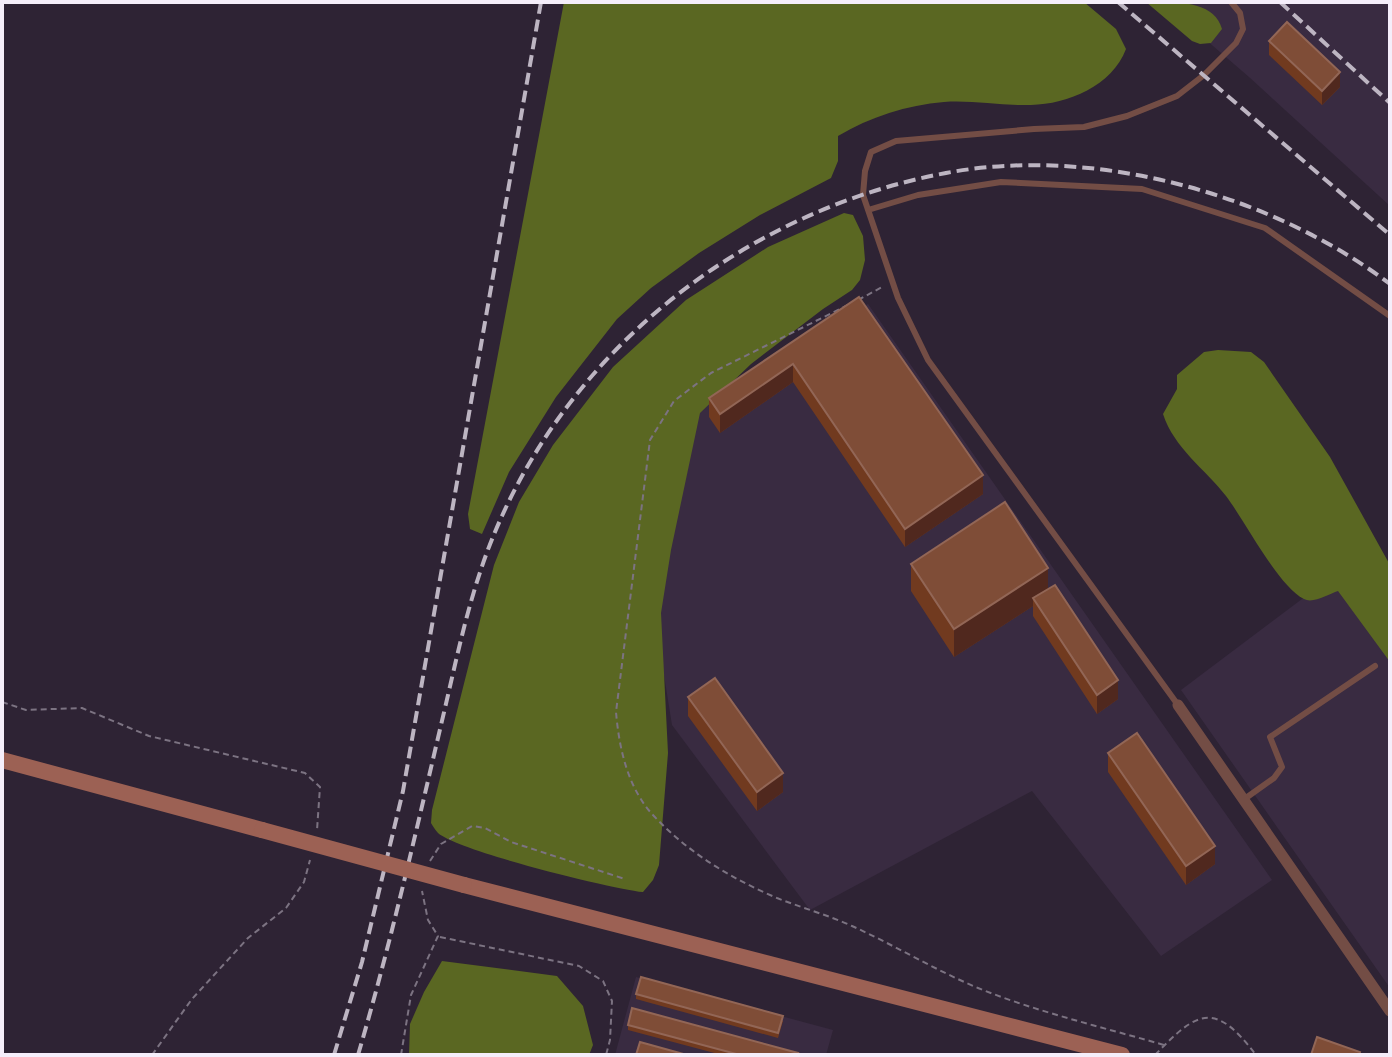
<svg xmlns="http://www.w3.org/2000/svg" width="1392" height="1057" font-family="Mulish,sans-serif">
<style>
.built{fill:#392b41}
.forest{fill:#5a6722}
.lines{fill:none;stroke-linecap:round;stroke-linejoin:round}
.path{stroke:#7c7382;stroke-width:2;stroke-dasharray:6 4;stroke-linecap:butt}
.lane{stroke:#734d45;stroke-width:6}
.street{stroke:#734d45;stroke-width:11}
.secondary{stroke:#9c6154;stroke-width:16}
.rail{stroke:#bdb5c2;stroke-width:4;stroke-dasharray:12 6;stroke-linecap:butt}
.secondary-bridge{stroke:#9c6154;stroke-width:16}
.wall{fill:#713a1f}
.shaded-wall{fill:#50281e}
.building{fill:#7f4d37;stroke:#926656;stroke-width:2}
</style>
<rect width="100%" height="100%" fill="#2e2334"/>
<path class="built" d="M1162 2H1390V206L1249 77Z
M868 304 1272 880 1161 956 1032 791 810 910 672 725 651 594 698 407Z
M1346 566 1390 628V988L1181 690Z
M636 977 833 1030 826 1055H615Z"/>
<path class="forest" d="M564 2H1084L1116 29 1126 49C1112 86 1068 104 1031 105 1002 106 973 100 944 102 907 105 870 117 838 136V161L831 178 760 215 699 253 651 288 617 319 556 397 509 472 482 534 470 529 468 514Z
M1146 2C1176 2 1214 0 1222 29L1211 43 1200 44 1192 41Z
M844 213 853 215 863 236 865 260 860 280 852 290 823 309 751 364 700 413 671 550 661 613 668 753 659 865 653 880 643 892C612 889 458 851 438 833 435 830 433 826 431 823L432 810 494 565 519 502 553 445 613 367 686 300 768 247Z
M1218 350 1251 352 1264 362 1330 457 1390 565V662L1338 591C1329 594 1313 604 1304 599 1278 586 1245 521 1226 496 1205 469 1174 448 1163 414L1177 389V375L1204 352Z
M442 961 557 976 583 1006 593 1045 589 1055H409L410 1024 424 992Z"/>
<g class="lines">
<path class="path" d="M858 300 884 286
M848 305 711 373 674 401 650 440 616 712C619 747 627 786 652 814 687 852 730 878 777 898 802 908 828 915 852 926 894 945 935 970 978 988 1037 1012 1102 1027 1164 1045
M2 702 26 710 82 708 149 736 305 773 320 787 317 830
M430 861 441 844 472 826 485 828 511 842 625 879
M440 937 579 966 603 981 612 1001 610 1040 606 1055
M152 1055 192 999 248 938 286 908 304 882 310 860
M401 1055 411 995 438 936 428 920 422 891
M1155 1055C1198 1010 1215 1001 1256 1055"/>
<path class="lane" d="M868 210 918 195 1001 182 1142 189 1265 228 1390 316
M1178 705 928 360 898 298 863 195 865 171 871 152 896 141 1034 129 1084 127 1127 116 1177 96 1204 75 1236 43 1243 29 1240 13 1231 2
M1243 800 1274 778 1282 767 1270 737 1375 666"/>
<path class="street" d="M1178 705 1390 1011"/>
<path class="secondary" d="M2 760 262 830
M464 885 1122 1055"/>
<path class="rail" d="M1118 2 1390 235
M1280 2 1390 103
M334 1055 362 962 403 791 541 2
M358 1055C390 946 415 836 441 725 458 654 471 583 502 516 583 337 754 209 946 173 1094 145 1271 194 1390 284"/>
<path class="secondary-bridge" d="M262 830 464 885"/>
</g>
<path class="wall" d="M1269 41 1340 87 1322 105 1269 55Z
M859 297 983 494 905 547 793 382 720 433 709 417V398Z
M911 564 1048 589 1118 699 1097 714 1033 616V606L954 657 911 591Z
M688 697 783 792 757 811 688 716Z
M1108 753 1215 864 1186 885 1108 772Z
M636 994 783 1021 778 1038 636 999Z
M628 1025 798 1055H722L628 1030Z"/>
<path class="shaded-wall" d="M1340 72V87L1322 105V91Z
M793 364V382L720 433V414Z
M983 475V494L905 547V529Z
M1048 568V595L1033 598V606L954 657V629Z
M1118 680V699L1097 714V695Z
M783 773V792L757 811V792Z
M1215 846V864L1186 885V866Z"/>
<path class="building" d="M1287 22 1340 72 1322 91 1269 41Z
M859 297 983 475 905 529 793 364 720 414 709 398Z
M1005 502 1048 568 954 629 911 564Z
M1055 585 1118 680 1097 695 1033 598Z
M715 678 783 773 757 792 688 697Z
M1137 733 1215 846 1186 866 1108 753Z
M641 977 783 1016 778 1033 636 994Z
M632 1008 798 1053 797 1055H740L628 1025Z
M1317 1037 1360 1052 1359 1055H1311Z
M640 1042 687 1055H636Z"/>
<rect width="1392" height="1057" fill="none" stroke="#f5eefa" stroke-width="8"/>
</svg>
